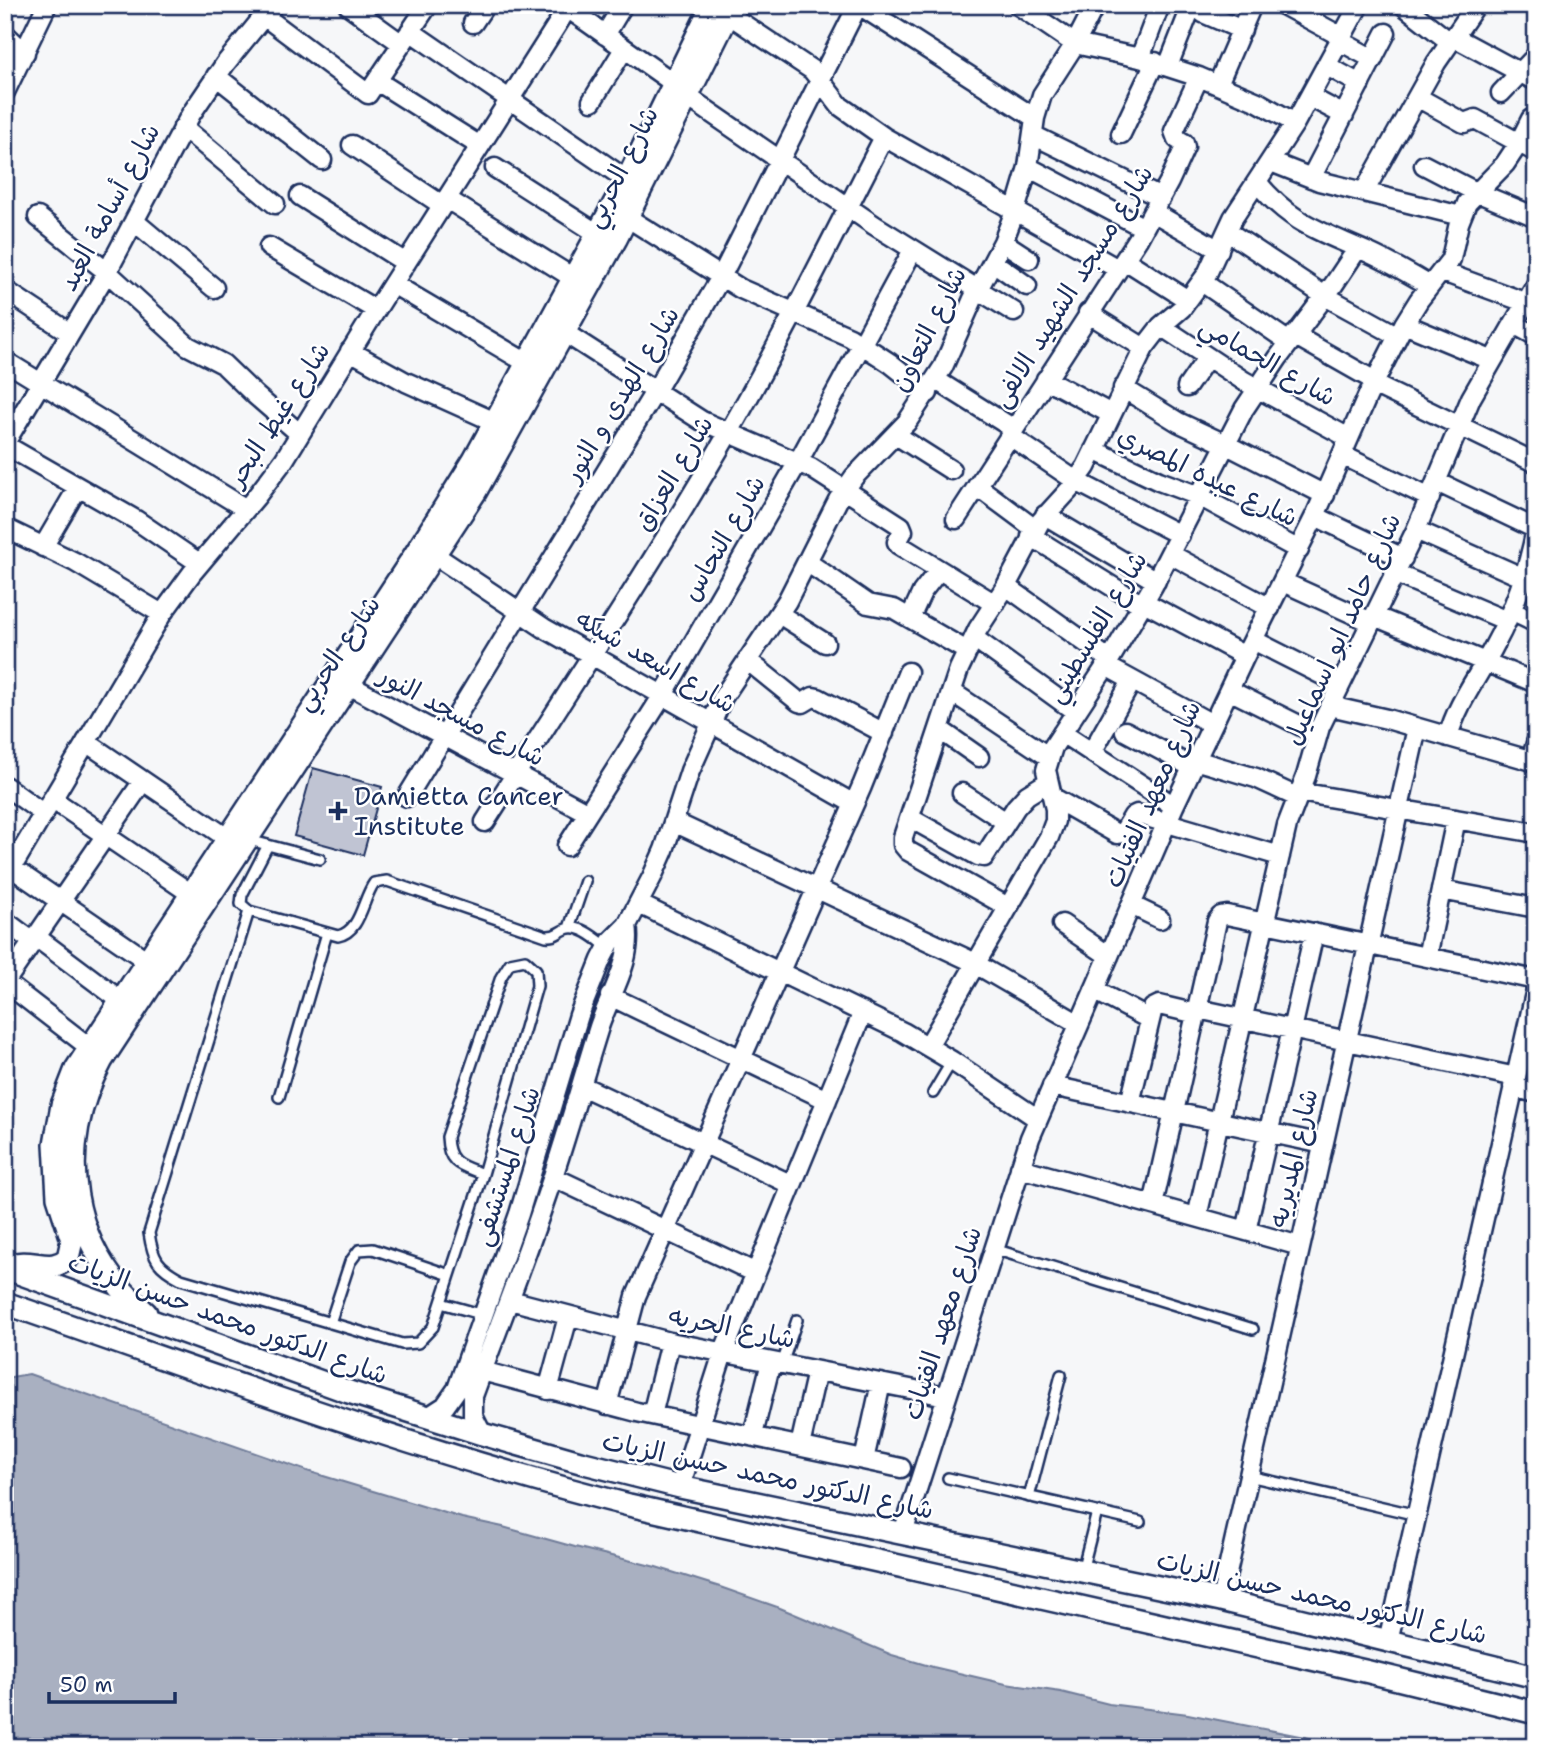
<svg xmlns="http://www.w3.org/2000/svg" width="1541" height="1752" font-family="'Shantell Sans','Playpen Sans Arabic',sans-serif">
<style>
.water{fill:#a9b0c1;stroke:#707c99;stroke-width:2}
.building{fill:#c0c4d3;stroke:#1b2f5e;stroke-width:2}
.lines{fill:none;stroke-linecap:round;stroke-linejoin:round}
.service-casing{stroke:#1b2f5e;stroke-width:14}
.minor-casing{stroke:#1b2f5e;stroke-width:23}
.tertiary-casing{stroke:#1b2f5e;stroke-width:26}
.service{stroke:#fff;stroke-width:9}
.minor{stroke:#fff;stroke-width:18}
.tertiary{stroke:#fff;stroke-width:21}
.poi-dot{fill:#1b2f5e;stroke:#fff;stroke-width:2.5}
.labels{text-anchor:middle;stroke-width:5;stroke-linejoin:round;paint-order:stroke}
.street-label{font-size:26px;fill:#1b2f5e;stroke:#fff}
.poi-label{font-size:26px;fill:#1b2f5e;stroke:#fff;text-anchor:start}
</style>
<rect width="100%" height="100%" fill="#f6f7f9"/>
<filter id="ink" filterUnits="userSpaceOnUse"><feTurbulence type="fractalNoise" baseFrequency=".0143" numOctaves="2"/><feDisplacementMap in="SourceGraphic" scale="14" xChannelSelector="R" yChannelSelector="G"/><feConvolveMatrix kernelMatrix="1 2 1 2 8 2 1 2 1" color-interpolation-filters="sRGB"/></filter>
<g filter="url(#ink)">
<path class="water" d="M29 1374 307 1471 462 1518 503 1527 575 1547 656 1567 720 1587 780 1608 892 1655 933 1667 1006 1684 1061 1692 1109 1704 1188 1714 1355 1747H5V1378Z"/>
<path class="building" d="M313 768 382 787 363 855 294 836Z"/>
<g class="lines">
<g class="service-casing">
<path id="service" d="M249 840 320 859
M268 845 242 895 241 904 249 911 338 936C361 931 362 900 374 883L387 881 546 936C556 937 558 932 566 929 579 923 598 940 607 947
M249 911 149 1233C153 1260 158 1267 181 1279L402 1344 418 1343 433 1327 483 1174 537 986 536 970 525 960 510 963 501 977 447 1137C448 1164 460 1165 483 1174
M569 928 585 881
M933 1093 952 1061
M279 1097 327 933
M994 1249 1253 1329
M441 1303 484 1315
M330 1323 350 1262 359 1250 373 1249 450 1275
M782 1364 797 1320
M1249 1476 1417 1515
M948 1478 1140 1522
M1029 1497 1061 1375
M1082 1571 1097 1512"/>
</g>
<g class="minor-casing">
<path id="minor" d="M348 5 402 44
M563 5 675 84
M859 5 1035 118
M1018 5 1075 44 1140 58 1199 77 1258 102 1295 123
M1283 5 1342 37
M1403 5 1450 42
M1532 5 1536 8
M1203 13 1242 30
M728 14 812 70 840 106 884 137 1118 269
M264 16 368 94 428 5
M473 23 485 5
M410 31 627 180
M5 34 25 53
M605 35 623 5
M1454 37 1536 81
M1340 41 1373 59
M1140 58 1160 5
M1168 66 1192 5
M1327 66 1360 84
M216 76 322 160
M377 81 480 146
M1218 84 1252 5
M5 92 47 5
M1501 93 1536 56
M688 97 874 225 1014 312
M1310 97 1344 115
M1417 97 1464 123 1475 119 1536 152
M592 101 624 49
M183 127 275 204
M1121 134 1155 62
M1033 135 1161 198
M352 145 442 205
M1271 162 1319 181 1461 216
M1424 165 1476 192 1536 217
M1028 167 1144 228
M495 168 598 234
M1311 178 1386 33
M1257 182C1291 224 1320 231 1367 252 1389 262 1410 274 1430 286
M1364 192 1436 63 1476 5
M300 196 406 263
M447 199 575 279
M1153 212 1219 250
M38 217 107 272 188 346 223 364 255 395 300 434
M628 218 741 289 850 337 890 363 928 393
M134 221 214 288
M1227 231 1325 296 1398 336
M1003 242 1029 259
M269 247 376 310
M1125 260 1188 300
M993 262 1027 286
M1443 272 1527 303
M1202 282 1289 342
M393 284 527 363
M5 290 70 333
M1088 313 1144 348
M1404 324 1491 360
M1514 324 1536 336
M1161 326 1244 381 1349 438
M565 333 702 421 811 468 901 526 903 531 897 542 899 545 995 604
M1294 335 1375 381
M350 351 406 382 495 422
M5 361 246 509
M1046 379 1111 414
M936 380 1014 429
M1373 384 1536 463
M1187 387 1207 358
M1123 388 1178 422 1225 444 1325 495
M896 435 951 470
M1010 436 1076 481 1180 535
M5 443 107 272 191 114 225 64 273 5
M5 445 136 520 199 563
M1094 450 1159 481 1199 496 1299 550
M1342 455 1430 498
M1437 482 1536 529
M977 486 1035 529
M1045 515 1156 581
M1315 516 1403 558
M956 519 1138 239 1169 182 1185 147 1184 143 1177 139 1174 131 1199 77
M5 528 75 562 162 614
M1416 530 1524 578
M1031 536 1142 605
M43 547 77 489
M1170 554 1270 608
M436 556 544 628 854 804
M807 562 868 604 894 609 967 651
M1396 574 1507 621
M1283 582 1371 622
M1006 586 1110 660
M1144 602 1245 656
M1511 611 1536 623
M779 614 825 643
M1374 616 1536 683
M910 618 922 592 939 570
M974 638 1076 712
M1253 640 1340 684
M747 660 799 702 803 703 813 697 818 698 884 733
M1106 666 1212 724
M349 685 588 813
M1229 690 1317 734
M952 692 1049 757
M1330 706 1387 719 1536 762
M939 729 979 757
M1125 731 1192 767
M1062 733 1174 806
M1448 737C1457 704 1476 680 1492 650 1513 612 1528 572 1536 529
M86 742 227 838
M1092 752 1132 681
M1195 760 1256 778 1297 797
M1531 761 1536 743
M5 786 44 814
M1299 792 1536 833
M962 793 1006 822
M407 797 656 390 721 277 858 5
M1054 798 1117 834 1123 833 1133 816 1137 814 1280 856
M52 799 190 893
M910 818 978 856 984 857 1016 807 1027 795 1048 782
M485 822C567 693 652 565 729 432 784 336 833 236 884 137
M674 822 967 959 1079 1024
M567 846 663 695 798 462 913 250
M12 868 146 960
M5 879 162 614 192 573 256 497 284 460 376 310 567 9
M1441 890 1536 908
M639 904 903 1032 952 1061 1038 1119
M1131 905 1160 919
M1008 907 908 851 903 845V837L959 669 978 629 1006 586 1040 522 1071 488 1086 467 1144 348 1161 326 1182 308 1207 274 1233 218 1295 123 1359 5
M5 921 33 942
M1062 924 1109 956
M36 937 120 1000
M1427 957 1456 819
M5 982 143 781
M5 982 89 1047
M1094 990 1149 1019
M610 996 827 1100
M1198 1009 1516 1077
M928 1046 1049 837 1055 821V809L1046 770 1053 747 1106 666 1153 586 1244 409 1278 358 1334 284 1358 248
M582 1086 792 1185
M1052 1086 1323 1144
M1513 1087 1536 1093
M1130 1103 1153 1008 1159 1005 1197 1014
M1020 1168 1300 1246
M553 1177 756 1273
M1153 1205 1217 921 1221 916 1227 915 1536 980
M1197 1217 1287 825 1306 776 1320 727 1416 530 1471 398 1536 285
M1246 1231 1314 933
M510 1300 670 1342 946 1396
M482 1371 637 1412 901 1468
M548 1390 568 1317
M607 1405 636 1296 862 786 908 672
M652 1415 670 1342
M428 1417 445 1406 457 1389 519 1214 579 1015 601 960 611 941 627 925 652 877 664 850 690 771 723 697 787 601 838 500 854 477 907 422 943 367 973 299 1003 242 1015 211 1028 167 1035 118 1042 95 1075 44 1095 5
M482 1434 473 1416V1396C497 1330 523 1266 545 1200 565 1143 581 1084 599 1027 610 994 633 961 627 925
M753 1435 771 1362
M800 1446 817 1371
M864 1460 881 1383
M680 1487 723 1353 863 1012
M903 1533 1030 1138 1174 806 1245 656 1315 516 1368 395 1404 324 1419 300 1451 259 1459 223 1467 203 1505 164 1519 143 1531 119
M1221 1600 1417 728
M1388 1641 1536 989"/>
</g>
<g class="tertiary-casing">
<path id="tertiary" d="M6 1267C31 1256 50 1275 68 1258L72 1240 58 1197 55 1144 62 1105 76 1069 414 556 474 460 627 180 712 5
M5 1268 349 1392 482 1434 580 1462 680 1487 1221 1600 1536 1677
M5 1303C212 1375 417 1452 629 1505L1369 1672 1536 1713
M146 1313C68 1248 54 1147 102 1060L476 491 616 239 733 5"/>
</g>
<use href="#service" class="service"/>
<use href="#minor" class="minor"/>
<use href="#tertiary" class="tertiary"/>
</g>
</g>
<path class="poi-dot" d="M334.5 800.5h7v7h7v7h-7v7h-7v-7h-7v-7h7z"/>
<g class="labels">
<g class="street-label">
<text transform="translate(621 167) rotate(-63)" y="9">شارع الحربي</text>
<text transform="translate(109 207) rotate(-62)" y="9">شارع أسامة العبد</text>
<text transform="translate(1072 286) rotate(-58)" y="9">شارع مسجد الشهيد الالفى</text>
<text transform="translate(928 329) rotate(-63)" y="9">شارع التعاون</text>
<text transform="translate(1268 361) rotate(30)" y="9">شارع الحمامي</text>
<text transform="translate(621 394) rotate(-59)" y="9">شارع الهدى و النور</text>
<text transform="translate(278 414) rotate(-57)" y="9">شارع غيط البحر</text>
<text transform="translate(673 473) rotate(-59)" y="9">شارع العزاق</text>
<text transform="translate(1208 476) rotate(26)" y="9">شارع عبده المصري</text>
<text transform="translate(723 538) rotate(-60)" y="9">شارع النحاس</text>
<text transform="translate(1096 627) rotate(-59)" y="9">شارع الفلسطيني</text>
<text transform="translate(1342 629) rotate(-66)" y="9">شارع حامد ابو اسماعيل</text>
<text transform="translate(337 653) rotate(-56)" y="9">شارع الحربي</text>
<text transform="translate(656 661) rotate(30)" y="9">شارع اسعد شبكه</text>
<text transform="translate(462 716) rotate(28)" y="9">شارع مسجد النور</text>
<text transform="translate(1152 794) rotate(-66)" y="9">شارع معهد الفتيات</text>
<text transform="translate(1293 1158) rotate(-77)" y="9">شارع المديريه</text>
<text transform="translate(506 1166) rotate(-72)" y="9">شارع المستشفى</text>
<text transform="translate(228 1318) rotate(20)" y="9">شارع الدكتور محمد حسن الزيات</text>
<text transform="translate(942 1323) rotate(-72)" y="9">شارع معهد الفتيات</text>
<text transform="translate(732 1327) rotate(11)" y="9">شارع الحريه</text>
<text transform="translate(768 1475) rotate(12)" y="9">شارع الدكتور محمد حسن الزيات</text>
<text transform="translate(1322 1597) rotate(13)" y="9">شارع الدكتور محمد حسن الزيات</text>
</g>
<g class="poi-label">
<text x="354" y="805">Damietta Cancer<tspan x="354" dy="30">Institute</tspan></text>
</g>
</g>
<rect width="1541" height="1752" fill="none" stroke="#fff" stroke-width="28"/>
<rect x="14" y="14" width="1513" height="1724" fill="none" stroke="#1b2f5e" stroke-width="2.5" filter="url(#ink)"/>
<path d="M49 1692v10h126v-10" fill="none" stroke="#1b2f5e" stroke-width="3.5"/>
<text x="60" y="1692" font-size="21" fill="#1b2f5e" stroke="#ffffff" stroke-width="5" paint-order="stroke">50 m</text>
</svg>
